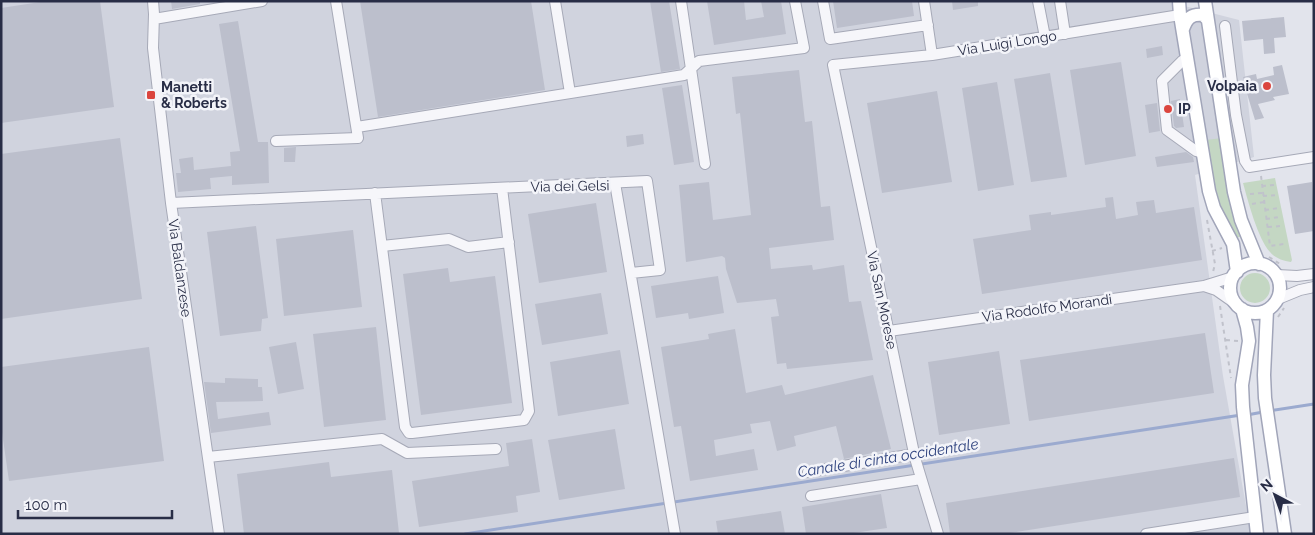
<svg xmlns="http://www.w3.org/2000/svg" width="1315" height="535" font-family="Raleway,sans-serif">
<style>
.built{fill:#d0d3de}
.green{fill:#c4d7c3}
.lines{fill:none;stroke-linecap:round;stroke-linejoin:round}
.stream{stroke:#9baacf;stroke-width:3}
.building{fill:#bcbfcc}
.minor-casing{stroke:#a6a9b7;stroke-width:12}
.major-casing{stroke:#a1a5b9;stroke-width:15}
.path{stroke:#c0c2cb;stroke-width:2;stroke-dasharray:4 4;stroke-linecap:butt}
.minor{stroke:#f6f6fa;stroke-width:10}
.major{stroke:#fff;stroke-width:12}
.poi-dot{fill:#db453e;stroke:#f3f4f9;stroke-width:2}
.labels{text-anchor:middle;stroke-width:5;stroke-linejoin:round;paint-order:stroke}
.street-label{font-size:14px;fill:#282d46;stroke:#f3f4f9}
.poi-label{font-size:14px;font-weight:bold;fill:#282d46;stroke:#f3f4f9;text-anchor:start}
.water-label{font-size:15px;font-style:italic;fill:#2e427e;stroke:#f3f4f9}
</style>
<rect width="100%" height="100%" fill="#e2e4ec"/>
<path class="built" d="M1 1H1165L1239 20 1254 157 1195 175 1223 376 1251 534H1Z"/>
<path class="green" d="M1222 138 1243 236 1236 238 1224 216 1216 196 1206 140Z
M1275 178 1292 260 1291 262C1283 261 1275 258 1270 252 1258 239 1248 201 1243 183Z
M1240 288a15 15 0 1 1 30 0a15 15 0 1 1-30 0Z"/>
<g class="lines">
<path class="stream" d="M1269 411 1314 404
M1247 415 1263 412
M465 534 1241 415"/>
</g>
<path class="building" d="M47 1H100L114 107 1 123V8Z
M171 1H200V4L172 9Z
M360 1H531L545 90 378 117Z
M650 1H669L680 69 661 72Z
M707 1H744L746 20 764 17 761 1H781L786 34 714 45Z
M833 1H912L914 16 837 28Z
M952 1H978V6L953 10Z
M1284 17 1286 37 1274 38 1275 53 1264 54 1263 39 1244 41 1242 21Z
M238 21 258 142H268L269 183 232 185V176L210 178 211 189 178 192 176 173H181L179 159 193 157 194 170 231 166 230 152 240 151 219 24Z
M1162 46 1163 55 1147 58 1146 49Z
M1121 62 1136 156 1085 165 1070 70Z
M1282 65 1289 94 1273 97 1275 100 1258 104 1264 118 1255 120 1245 87 1246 86 1243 77 1256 74 1257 79 1274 75 1273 67Z
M799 70 805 122 812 121 821 207 830 206 834 240 769 248 771 269 812 265 813 270 844 265 849 302 861 301 873 360 787 369 786 363 777 364 771 317 779 316 776 299 737 303 726 269 725 258 722 256 686 262 679 185 709 182 713 220 751 215 740 113 736 114 732 77Z
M1050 73 1067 177 1031 182 1014 79Z
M997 82 1014 185 978 191 962 88Z
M682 85 694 162 674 165 662 88Z
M937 91 952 182 882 193 867 103Z
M1180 99 1184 127 1176 128 1174 126 1171 101Z
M1157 103 1160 131 1149 133 1145 105Z
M643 134 644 144 627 147 626 136Z
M120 138 142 299 1 319V154Z
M296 147 295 162H284V148Z
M1186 152 1193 157 1194 162 1157 167 1155 157Z
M1312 182 1314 231 1295 234 1287 186Z
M1113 197 1116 219 1138 215 1136 202 1154 200 1156 213 1194 207 1202 260 982 294 973 239 1031 230 1029 215 1051 212V215L1106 207 1105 198Z
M596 203 607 272 539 283 528 214Z
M256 226 268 318 262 319 261 331 220 336 207 232Z
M353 230 362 307 284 316 276 239Z
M448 268 450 282 495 276 512 403 421 415 403 274Z
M718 276 724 313 689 319 688 313 656 318 651 286Z
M601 293 608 334 542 345 535 304Z
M376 327 386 420 324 427 313 334Z
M735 329 746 393 782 385 785 395 873 375 891 449 844 459 836 426 794 436 796 446 777 451 770 421 750 424 752 433 714 440 716 456 754 449 758 470 690 481 681 426 674 427 661 347 709 339 708 334Z
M1205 333 1214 393 1029 421 1020 360Z
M296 342 304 389 278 394 269 347Z
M149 347 164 461 9 481 1 425V367Z
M620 350 629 404 558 416 550 362Z
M999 351 1010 424 939 435 928 362Z
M225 378 258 379V387H262L263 401 216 402 218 419 269 412 271 425 211 433 204 382 225 383Z
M615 429 625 489 559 500 548 440Z
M532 439 540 492 516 496 518 512 419 527 412 481 509 466 506 443Z
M1234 458 1240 497 1003 534H950L946 503Z
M329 462 331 477 392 470 399 533 244 534 237 474Z
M881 494 887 528 847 534H806L802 507Z
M781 511 785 534H718L716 521Z"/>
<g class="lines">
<g class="minor-casing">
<path id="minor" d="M153 1 154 14 153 48 171 203 219 534
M555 1 570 93
M681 1 705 164
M823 1 830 39 928 25
M924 1 932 55
M1038 1 1045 37
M1060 1 1065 34
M154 19 262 1
M1225 26 1236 115 1245 161 1249 167 1314 157
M1187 58 1182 61 1162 81 1167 130 1196 151 1203 153
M357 127 684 75 699 61 804 48 795 1
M276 141 358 138 336 1
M615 183 675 534
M375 193 405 427 409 433H412L524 420 529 411 502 188
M171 203 647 181 660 270 631 273
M382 246 449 239 468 247 509 242
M1277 275 1297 276 1314 274
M1204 286 1216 290 1236 304
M1278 299 1300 290 1314 287
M889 331 1204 286 1233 277
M208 457 382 439 407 453 496 449
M808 472 914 454
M811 496 921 479
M938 534 915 458 833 65 932 55 1180 15
M1146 534 1255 517"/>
</g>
<g class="major-casing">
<path id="major" d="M1179 1 1180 15 1209 191 1214 208 1233 244 1237 272
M1205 1 1234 192 1241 220 1259 264
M1183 29C1187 18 1191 14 1203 15L1208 20
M1230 288a25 25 0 1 1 50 0a25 25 0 1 1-50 0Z
M1242 309 1247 327 1249 341 1242 385 1243 407 1257 534
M1267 310 1264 375 1265 398 1285 534"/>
</g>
<path class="path" d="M1261 176 1270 246 1284 244
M1262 186 1274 185
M1250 194 1262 193
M1263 196 1277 195
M1252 204 1264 202
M1265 210 1279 208
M1266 219 1279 217
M1207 220 1215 264 1213 272
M1268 227 1281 226
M1212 251 1222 248
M1269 257 1280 264
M1220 306 1231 378
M1278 317 1284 308
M1226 340 1238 341"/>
<use href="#minor" class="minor"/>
<use href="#major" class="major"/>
</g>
<g class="poi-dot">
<circle cx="1267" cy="86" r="5"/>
<rect x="146" y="90" width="10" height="10" rx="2.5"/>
<circle cx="1168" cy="109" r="5"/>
</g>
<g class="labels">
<g class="street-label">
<text transform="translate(1007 43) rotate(-9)" y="5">Via Luigi Longo</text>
<text transform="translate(570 186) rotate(-1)" y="5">Via dei Gelsi</text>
<text transform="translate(180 268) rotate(82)" y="5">Via Baldanzese</text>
<text transform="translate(882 300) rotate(78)" y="5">Via San Morese</text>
<text transform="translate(1047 308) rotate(-8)" y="5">Via Rodolfo Morandi</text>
</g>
<g class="poi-label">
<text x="1257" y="91" text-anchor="end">Volpaia</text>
<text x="161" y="92">Manetti<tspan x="161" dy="16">&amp; Roberts</tspan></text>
<text x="1178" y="114">IP</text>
</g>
<g class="water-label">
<text transform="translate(888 458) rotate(-9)" y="5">Canale di cinta occidentale</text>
</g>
</g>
<rect width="1315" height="535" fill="none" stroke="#282d46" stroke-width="5"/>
<g transform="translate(1275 495) rotate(319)" stroke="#f3f4f9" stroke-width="4" paint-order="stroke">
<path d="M0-4L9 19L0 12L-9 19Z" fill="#282d46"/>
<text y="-8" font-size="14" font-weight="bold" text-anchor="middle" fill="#282d46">N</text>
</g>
<path d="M18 510v8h154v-8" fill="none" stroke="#282d46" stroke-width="2.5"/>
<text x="25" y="510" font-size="15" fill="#282d46" stroke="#f3f4f9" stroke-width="4" paint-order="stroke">100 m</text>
</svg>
